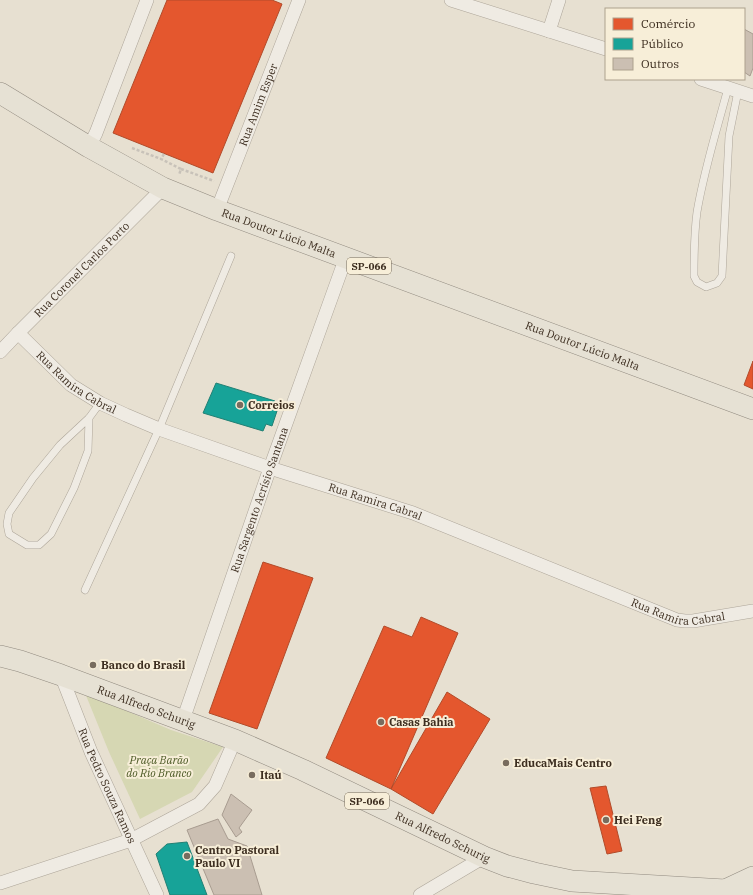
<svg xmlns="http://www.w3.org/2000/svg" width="753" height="895" font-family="'IBM Plex Serif',serif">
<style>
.green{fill:#d6d7b3}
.shops{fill:#e4572e;stroke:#b24b2a}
.public{fill:#17a398;stroke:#228074}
.building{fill:#cbbfb2;stroke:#a89c90}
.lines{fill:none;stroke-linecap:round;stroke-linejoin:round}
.lane-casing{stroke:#ada599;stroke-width:8}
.street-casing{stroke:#ada599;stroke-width:14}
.primary-casing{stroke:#928b80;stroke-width:22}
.path{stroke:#c8c2b9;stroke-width:2.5;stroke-dasharray:3 2;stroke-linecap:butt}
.lane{stroke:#efebe3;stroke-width:7}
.street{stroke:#efebe3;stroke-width:13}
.primary{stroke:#e6e1d4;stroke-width:21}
.poi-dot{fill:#786c5e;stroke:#f7eed8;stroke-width:1.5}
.labels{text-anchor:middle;stroke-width:4;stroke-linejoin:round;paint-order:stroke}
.shield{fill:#f7eed8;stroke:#756857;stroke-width:1}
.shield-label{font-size:10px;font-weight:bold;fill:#3d2e20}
.street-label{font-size:11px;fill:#3d2e20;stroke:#f7eed8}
.poi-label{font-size:11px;font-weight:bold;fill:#3d2e20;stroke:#f7eed8;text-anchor:start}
.park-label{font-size:11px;font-style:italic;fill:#4d5a26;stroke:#f7eed8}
</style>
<rect width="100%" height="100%" fill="#e7e0d1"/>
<path class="green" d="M85 693 171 730 223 747 192 792 140 819 109 752Z"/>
<path class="shops" d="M167 0H272L282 4 213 173 113 133Z
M753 361V389L744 385Z
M263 562 313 578 257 729 209 713Z
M421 617 458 633 391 789 326 758 384 626 412 637Z
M447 692 490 719 433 814 391 789Z
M606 786 622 851 607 854 590 788Z"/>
<path class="public" d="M216 383 275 401 272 408 277 411 272 426 266 424 263 431 203 413Z
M187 842 207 895H170L156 854 167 844Z"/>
<path class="building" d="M744 29 753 34V68L750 76 744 72Z
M231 794 252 810 239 828 242 832 236 837 222 815Z
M218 819 228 839 247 846 262 895H214L187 830Z"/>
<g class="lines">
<g class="lane-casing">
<path id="lane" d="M728 88C717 129 704 170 697 212 694 234 694 255 694 276L697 282 706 287 717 283 722 276 729 136 738 91
M89 418 88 451 74 488 51 534 39 545H27L9 534 7 524 9 513 33 478 60 445 89 418 100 403
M85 590 159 429 231 256"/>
</g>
<g class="street-casing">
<g id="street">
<path d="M451 0 606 49"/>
<path d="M549 31 559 0"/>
<path d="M701 79 753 96"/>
<path d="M89 147 96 133 147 0"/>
<path id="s1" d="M217 210 299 0"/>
<path id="s2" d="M18 333 71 385 100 403 126 415 159 429 270 468 413 513 677 620 685 621H693L753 611"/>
<path id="s3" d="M0 352 18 333 163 188"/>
<path id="s4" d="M61 675 91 752 157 895"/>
<path id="s5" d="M183 720 270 468 346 257"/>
<path d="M0 883 131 840 199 804 215 786 235 740"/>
<path d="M420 895 484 857"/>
</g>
</g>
<g class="primary-casing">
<g id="primary">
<path id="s6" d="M0 93 89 147 163 188 217 210 753 409"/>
<path id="s7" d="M0 656 20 661 61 675 235 740 303 770 484 857 507 866 534 873 572 881 725 890 745 895"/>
<path d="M721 892 753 877"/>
</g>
</g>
<path class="path" d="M132 148 161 159
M164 154 161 159 181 169 179 175
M181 169 214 181"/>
<use href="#lane" class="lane"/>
<use href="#street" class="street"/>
<use href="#primary" class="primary"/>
</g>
<g class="poi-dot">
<circle cx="240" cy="405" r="4"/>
<circle cx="93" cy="665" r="4"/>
<circle cx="381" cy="722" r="4"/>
<circle cx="506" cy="763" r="4"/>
<circle cx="252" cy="775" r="4"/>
<circle cx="606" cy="820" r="4"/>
<circle cx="187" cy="856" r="4"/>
</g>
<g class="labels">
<g class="shield">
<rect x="347" y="258" width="44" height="16" rx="3"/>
<rect x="345" y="793" width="44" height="16" rx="3"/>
</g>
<g class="shield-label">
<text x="369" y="270">SP-066</text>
<text x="367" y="805">SP-066</text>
</g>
<g class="street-label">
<text dy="4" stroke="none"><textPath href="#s1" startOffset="113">Rua Amim Esper</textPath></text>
<text dy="4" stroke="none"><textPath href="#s6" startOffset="313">Rua Doutor Lúcio Malta</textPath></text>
<text dy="4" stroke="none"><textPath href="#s3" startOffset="116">Rua Coronel Carlos Porto</textPath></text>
<text dy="4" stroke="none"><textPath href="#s6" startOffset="637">Rua Doutor Lúcio Malta</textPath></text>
<text dy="4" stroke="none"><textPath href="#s2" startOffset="77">Rua Ramira Cabral</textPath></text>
<text dy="4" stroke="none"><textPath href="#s5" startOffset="233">Rua Sargento Acrísio Santana</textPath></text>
<text dy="4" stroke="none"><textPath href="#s2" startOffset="401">Rua Ramira Cabral</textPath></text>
<text dy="4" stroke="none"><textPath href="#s2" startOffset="725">Rua Ramira Cabral</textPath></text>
<text dy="4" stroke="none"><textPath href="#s7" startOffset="155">Rua Alfredo Schurig</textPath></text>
<text dy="4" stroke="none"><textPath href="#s4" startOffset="120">Rua Pedro Souza Ramos</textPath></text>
<text dy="4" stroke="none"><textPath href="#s7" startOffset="479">Rua Alfredo Schurig</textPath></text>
</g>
<g class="poi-label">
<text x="248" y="409">Correios</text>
<text x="101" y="669">Banco do Brasil</text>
<text x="389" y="726">Casas Bahia</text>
<text x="514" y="767">EducaMais Centro</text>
<text x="260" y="779">Itaú</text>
<text x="614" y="824">Hei Feng</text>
<text x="195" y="854">Centro Pastoral<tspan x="195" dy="13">Paulo VI</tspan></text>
</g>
<g class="park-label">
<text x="159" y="764">Praça Barão<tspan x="159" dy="13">do Rio Branco</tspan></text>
</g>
</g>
<rect x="605" y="8" width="140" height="72" fill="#f7eed8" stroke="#ada18e"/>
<rect x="613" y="18" width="20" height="12" fill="#e4572e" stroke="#ada18e"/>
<text x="641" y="28" font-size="12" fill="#3d2e20">Comércio</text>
<rect x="613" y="38" width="20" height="12" fill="#17a398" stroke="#ada18e"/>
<text x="641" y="48" font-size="12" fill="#3d2e20">Público</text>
<rect x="613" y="58" width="20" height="12" fill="#cbbfb2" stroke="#ada18e"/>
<text x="641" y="68" font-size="12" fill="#3d2e20">Outros</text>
</svg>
